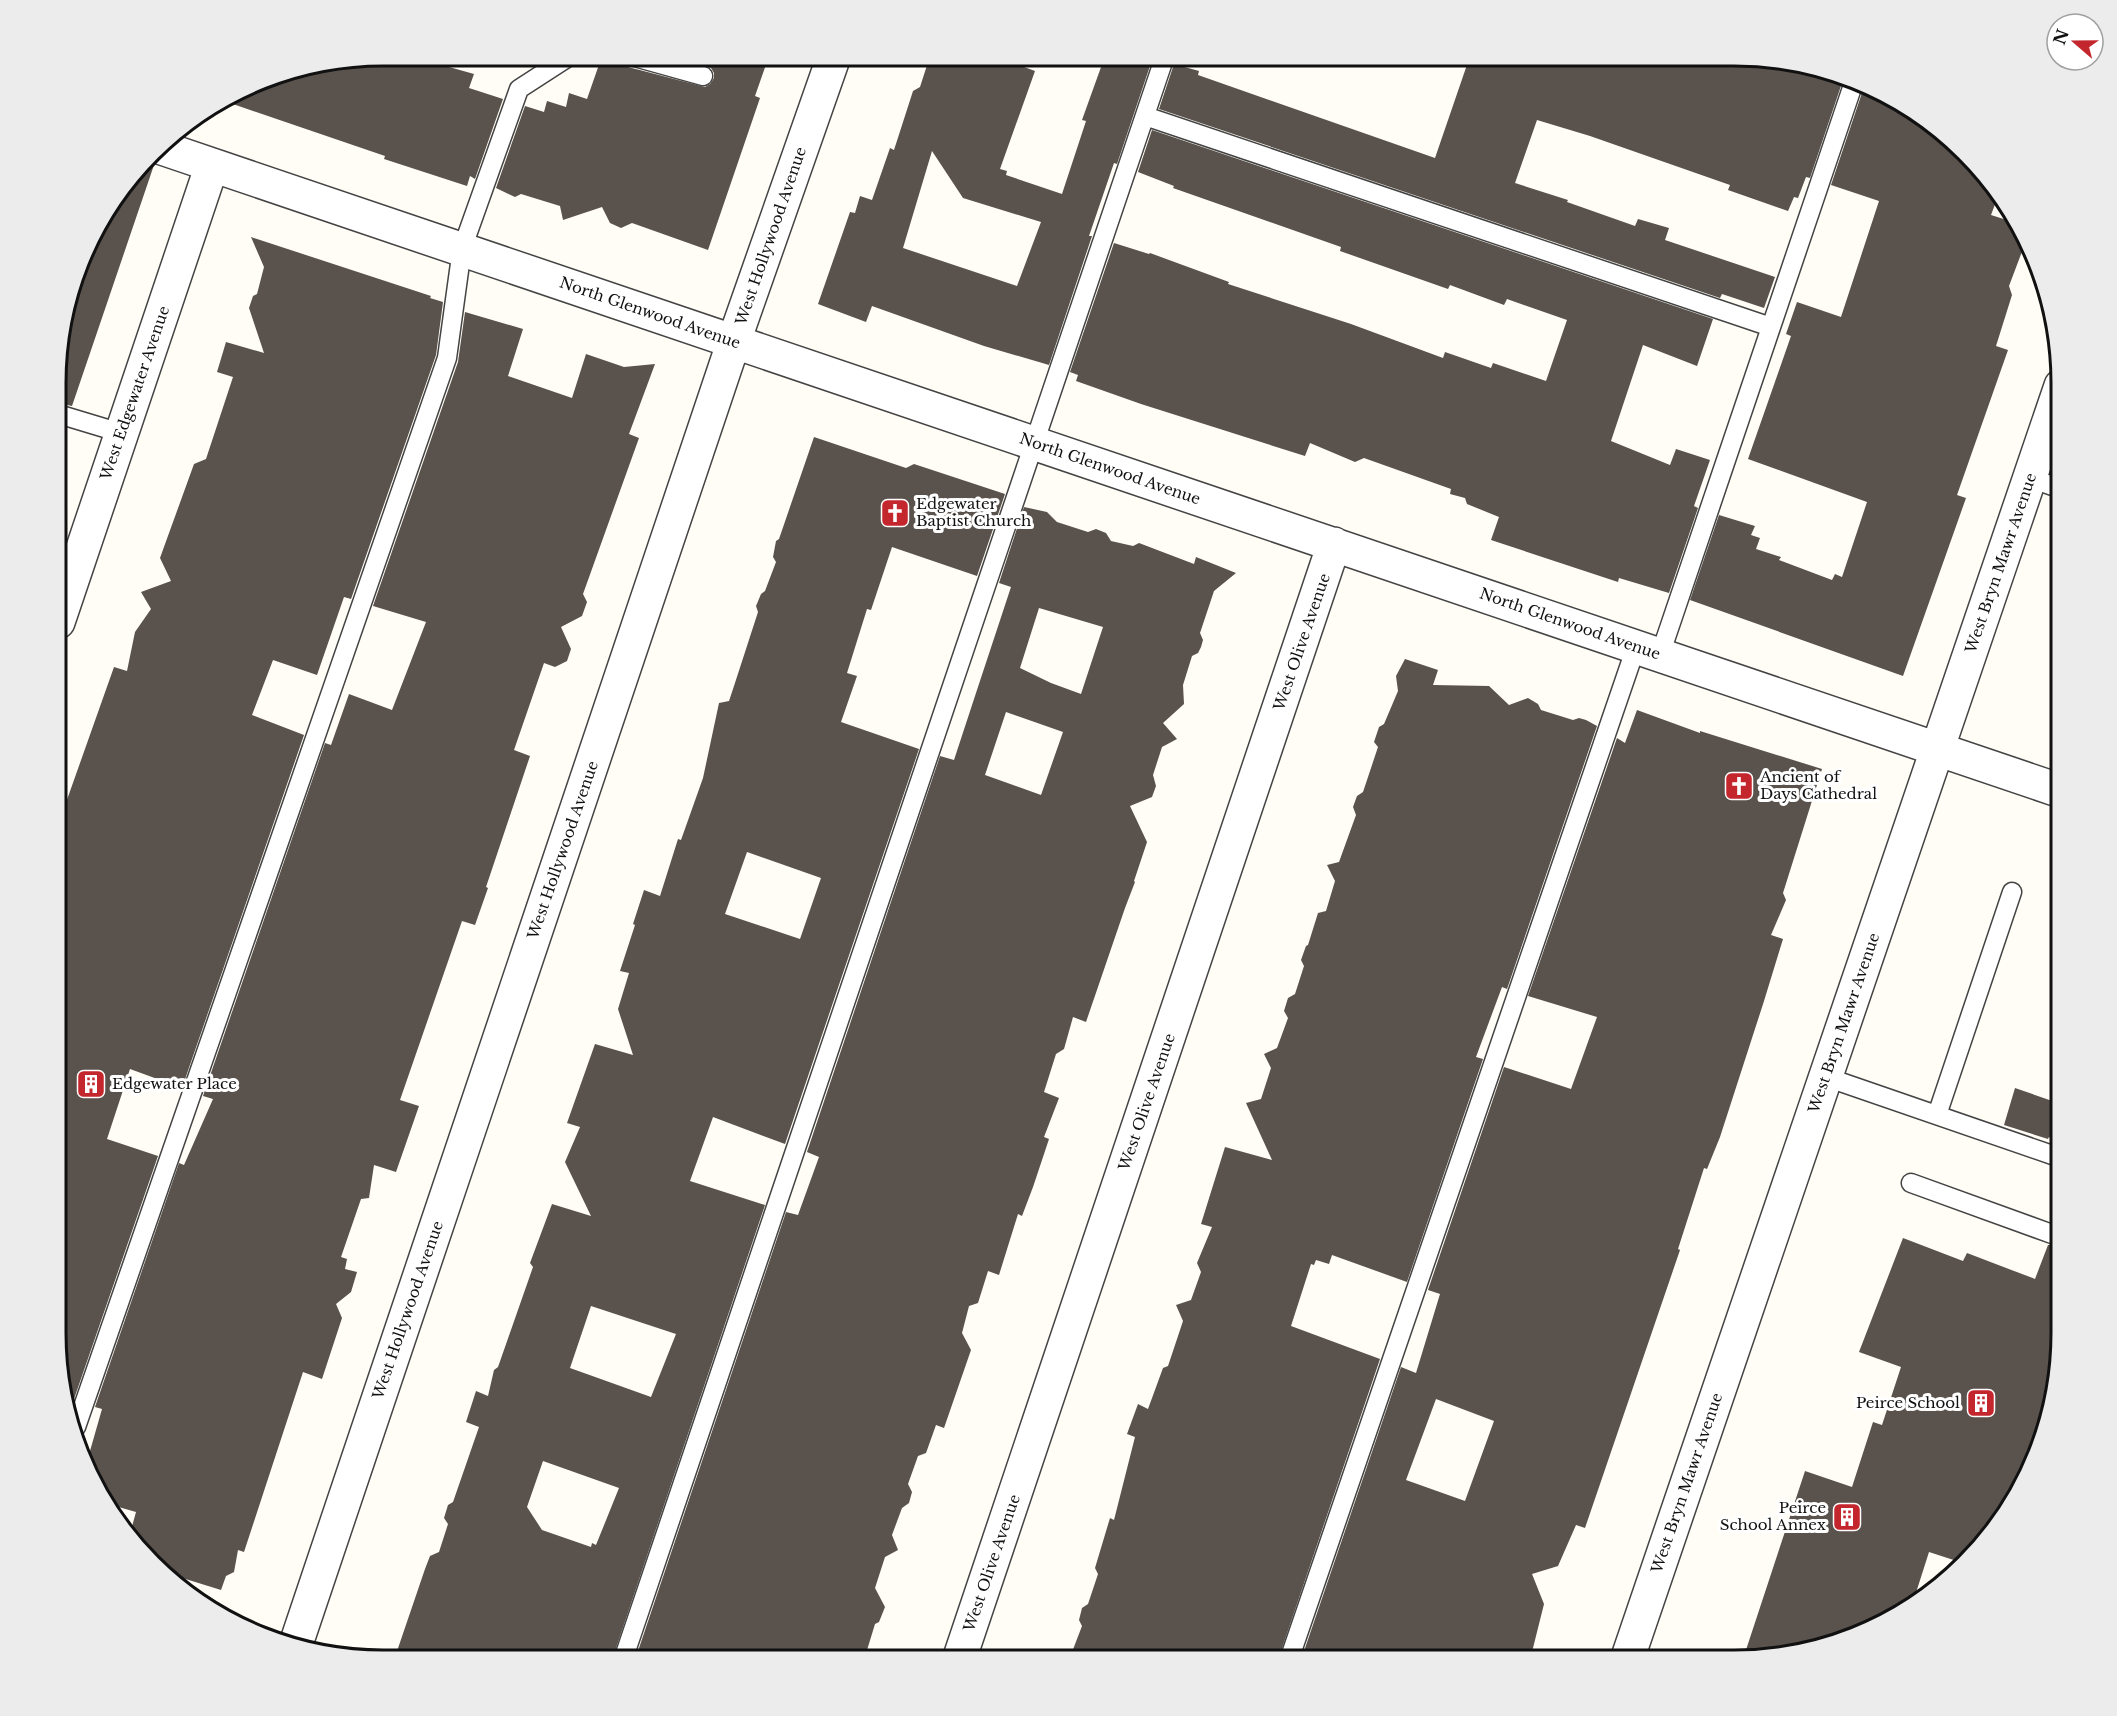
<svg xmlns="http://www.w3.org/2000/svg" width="2117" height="1716" font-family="'Libre Baskerville',serif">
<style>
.building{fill:#5a524d;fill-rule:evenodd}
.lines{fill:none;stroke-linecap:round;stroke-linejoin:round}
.service-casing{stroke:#444;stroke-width:21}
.minor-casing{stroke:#444;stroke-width:36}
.service{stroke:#fff;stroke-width:18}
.minor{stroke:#fff;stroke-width:33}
.labels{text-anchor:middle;stroke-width:6;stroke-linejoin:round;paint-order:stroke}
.street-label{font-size:15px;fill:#111;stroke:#fff}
.poi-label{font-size:15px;fill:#111;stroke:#fff;text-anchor:start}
.rim{fill:none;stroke:#111;stroke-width:3}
</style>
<rect width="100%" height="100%" fill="#fffdf5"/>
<path class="building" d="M383 56H410L474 74 469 88 503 99 475 179 470 176 467 186 384 159 385 156 227 102 277 73Z
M602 56H620L623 63 628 67 705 87 710 84 714 78V73L711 68 672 56H769L755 96 760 98 708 250 632 223 621 228 610 223 602 207 563 220 560 206 521 194 515 197 496 188 525 106 544 112 547 101 566 107 569 93 587 99Z
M930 56H994L1035 71 1000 169 1007 171 1006 175 1062 194 1086 121 1082 120 1105 56 1153 57 1117 164 1114 163 1089 236H1092L1049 365 984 346 872 306 866 322 818 304 850 212 855 213 860 196 872 200 890 148 894 150 913 91 920 87ZM932 151 963 198 1041 222 1017 286 903 248Z
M1470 56H1755L1844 77 1810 178 1806 177 1798 198 1794 197 1788 211 1728 190 1730 185 1590 136 1537 120 1515 183 1568 200 1567 202 1635 226 1638 219 1669 228 1665 240 1775 277 1764 308 1722 294 1720 298 1159 109 1174 64 1199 71 1198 75 1435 158Z
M1865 84 1965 151 1997 199 1991 215 2013 222 2026 241 2009 286 2012 295 1996 346 2008 350 1957 495 1966 498 1903 676 1690 600 1719 515 1755 526 1751 535 1760 538 1756 549 1781 557 1779 560 1832 580 1835 574 1842 577 1867 502 1748 459 1791 336 1786 334 1797 302 1841 317 1879 201 1831 185Z
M1152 130 1713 319 1697 366 1643 345 1611 441 1670 465 1676 449 1710 460 1694 506 1698 508 1669 593 1619 578 1618 582 1491 540 1499 517 1467 504 1465 498 1450 494 1451 489 1364 458 1355 462 1310 443 1305 456 1141 404 1076 381 1078 375 1070 372 1114 243 1149 254 1150 253 1229 282 1228 284 1351 324 1443 358 1445 352 1491 368 1493 363 1546 381 1567 320 1507 299 1504 305 1450 285 1448 289 1340 251 1341 247 1173 188 1174 186 1138 172Z
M147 161 154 165 72 406 58 403V340L99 219Z
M251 237 431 296 430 298 443 302 436 355 351 599 344 597 317 675 273 660 252 715 304 735 182 1088 130 1069 107 1139 158 1156 74 1399 68 1397 56 1355 57 828 114 667 127 671 135 632 151 609 141 592 171 581 160 558 194 464 206 459 233 377 217 372 226 342 264 353 249 308 253 296 257 294 264 267Z
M465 312 523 329 508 376 572 398 586 354 624 367 655 364 629 434 639 438 583 594 587 602 582 616 561 627 571 649 567 661 555 667 544 663 514 750 530 756 486 887 488 888 475 925 462 921 400 1100 419 1106 396 1172 374 1165 369 1198 361 1199 341 1257 347 1259 345 1269 357 1272 351 1292 336 1304 342 1318 322 1379 303 1372 244 1552 238 1550 234 1572 226 1576 221 1590 163 1572 152 1565 130 1534 136 1512 108 1504 89 1478 86 1465 102 1409 95 1407 179 1163 184 1165 213 1099 203 1096 325 743 331 745 349 694 392 710 426 622 373 606 458 362Z
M814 437 906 468 914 464 1005 494 977 576 892 547 871 610 867 609 847 673 857 676 841 722 919 749 785 1144 713 1117 690 1181 765 1205 612 1660H394L425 1569 430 1556 439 1552 448 1524 444 1518 448 1505 453 1502 479 1427 466 1422 476 1391 488 1396 494 1370 498 1367 533 1267 530 1263 552 1204 591 1216 565 1162 580 1127 567 1123 595 1044 633 1055 618 1009 629 973 620 971 635 925 633 924 644 890 660 896 678 839 681 840 703 778 719 703 729 701 734 686 758 612 756 606 761 594 765 591 776 562 773 557 776 541 779 539ZM747 852 821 878 800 939 725 914ZM591 1306 676 1334 651 1397 570 1368ZM543 1461 619 1488 596 1545 592 1543 591 1547 542 1530 527 1507Z
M1024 507 1047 512 1057 522 1088 532 1096 529 1106 533 1111 541 1133 546 1139 543 1194 564 1196 557 1236 573 1214 591 1200 633 1203 640 1201 647 1198 653 1192 656 1183 685 1184 704 1163 723 1177 739 1162 747 1153 775 1156 786 1152 797 1130 806 1147 842 1134 881 1135 882 1125 908 1086 1022 1073 1017 1064 1049 1056 1054 1044 1092 1059 1098 1044 1137 1049 1139 1033 1187 1022 1216 1018 1214 999 1275 988 1271 978 1303 969 1306 962 1333 971 1350 944 1428 936 1425 926 1453 918 1456 908 1484 912 1492 909 1503 902 1508 892 1535 898 1550 885 1557 875 1588 885 1607 879 1622 875 1624 864 1660H635L786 1212 798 1215 819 1157 807 1152 940 756 954 760 975 696 1011 587 999 583ZM1039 608 1103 627 1081 694 1051 683 1020 668ZM1006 712 1063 732 1041 795 985 775Z
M1405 659 1438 670 1433 685 1489 686 1509 705 1528 698 1538 704 1541 710 1573 720 1579 718 1586 720 1597 726 1507 989 1502 987 1476 1057 1483 1059 1407 1282 1332 1255 1329 1264 1316 1260 1314 1265 1311 1264 1291 1326 1380 1359 1278 1660H1069L1082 1626 1079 1620 1082 1608 1088 1604 1098 1574 1095 1568 1110 1518 1114 1520 1135 1437 1127 1434 1138 1404 1148 1409 1163 1368 1168 1366 1183 1321 1176 1305 1191 1300 1201 1272 1197 1263 1212 1227 1201 1224 1225 1147 1272 1160 1246 1103 1261 1099 1271 1068 1264 1054 1277 1048 1288 1018 1284 1011 1288 998 1295 994 1304 966 1301 960 1306 946 1308 945 1318 913 1326 911 1335 881 1327 865 1339 862 1356 815 1353 807 1357 796 1363 792 1378 747 1374 742 1379 727 1384 724 1398 691 1396 676Z
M1637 710 1700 733V731L1822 769 1783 893 1786 900 1771 935 1783 939 1764 1001 1720 1137 1707 1169 1704 1168 1678 1249 1680 1250 1585 1528 1576 1525 1558 1566 1532 1574 1544 1604 1530 1660H1301L1401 1367 1416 1373 1440 1294 1428 1290 1504 1067 1571 1089 1597 1017 1528 996 1617 738 1625 743ZM1436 1399 1494 1421 1465 1501 1406 1480Z
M2015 1088 2061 1104V1141L2049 1137 2048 1139 2004 1125Z
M1903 1238 1963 1261 1967 1253 2035 1279 2048 1245H2055L2061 1240V1355L2028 1478 1966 1564 1929 1552 1914 1599 1860 1635 1743 1659 1805 1471 1852 1487 1873 1422 1882 1425 1901 1367 1859 1352Z"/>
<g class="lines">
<g class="service-casing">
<path id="service" d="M631 56 703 76
M1145 116 1771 327
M58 414 121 433
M2030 478 2061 489
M1660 655 1855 79
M1826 1077 2061 1158
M1937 1115 2012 892
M1911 1183 2052 1234
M76 1427 447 358 462 249 519 89 570 56
M623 1660 1165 56
M1289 1660 1636 647"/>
</g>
<g class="minor-casing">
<path id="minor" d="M159 147 2061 791
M58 622 212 165
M296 1644 734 341 834 56
M959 1660 1334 544
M1627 1660 2061 386"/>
</g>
<use href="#service" class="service"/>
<use href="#minor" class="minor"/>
</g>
<defs>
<g id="church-square" transform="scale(1.5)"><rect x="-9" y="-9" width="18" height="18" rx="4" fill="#c4262e" stroke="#fff"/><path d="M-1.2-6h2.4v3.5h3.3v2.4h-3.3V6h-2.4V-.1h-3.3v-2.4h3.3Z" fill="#fff"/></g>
<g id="building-square" transform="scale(1.5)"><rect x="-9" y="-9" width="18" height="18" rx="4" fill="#c4262e" stroke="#fff"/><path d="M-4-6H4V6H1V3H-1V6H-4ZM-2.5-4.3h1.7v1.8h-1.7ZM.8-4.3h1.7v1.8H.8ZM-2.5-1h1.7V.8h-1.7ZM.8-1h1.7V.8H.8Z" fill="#fff"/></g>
</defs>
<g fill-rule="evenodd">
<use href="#church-square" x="895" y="513"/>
<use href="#church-square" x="1739" y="786"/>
<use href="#building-square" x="91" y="1084"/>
<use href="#building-square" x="1981" y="1403"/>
<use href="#building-square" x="1847" y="1517"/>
</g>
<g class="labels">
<g class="street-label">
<text transform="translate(771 236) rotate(-71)" y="5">West Hollywood Avenue</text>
<text transform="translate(650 313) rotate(19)" y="5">North Glenwood Avenue</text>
<text transform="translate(135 393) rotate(-71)" y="5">West Edgewater Avenue</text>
<text transform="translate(1110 469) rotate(19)" y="5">North Glenwood Avenue</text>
<text transform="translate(2001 563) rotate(-71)" y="5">West Bryn Mawr Avenue</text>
<text transform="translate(1570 624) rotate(19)" y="5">North Glenwood Avenue</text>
<text transform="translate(1302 642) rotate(-71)" y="5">West Olive Avenue</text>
<text transform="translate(563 850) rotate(-71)" y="5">West Hollywood Avenue</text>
<text transform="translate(1844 1023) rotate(-71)" y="5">West Bryn Mawr Avenue</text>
<text transform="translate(1147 1102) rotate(-71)" y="5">West Olive Avenue</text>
<text transform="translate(408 1310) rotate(-71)" y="5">West Hollywood Avenue</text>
<text transform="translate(1687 1483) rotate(-71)" y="5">West Bryn Mawr Avenue</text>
<text transform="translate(992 1563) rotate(-71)" y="5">West Olive Avenue</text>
</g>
<g class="poi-label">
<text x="916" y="509">Edgewater<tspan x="916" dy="17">Baptist Church</tspan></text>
<text x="1760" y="782">Ancient of<tspan x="1760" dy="17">Days Cathedral</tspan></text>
<text x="112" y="1089">Edgewater Place</text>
<text x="1960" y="1408" text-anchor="end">Peirce School</text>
<text x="1826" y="1513" text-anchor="end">Peirce<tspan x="1826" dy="17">School Annex</tspan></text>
</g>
</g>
<path d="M0 0H2117V1716H0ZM383 66H1734A317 317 0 0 1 2051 383V1333A317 317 0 0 1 1734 1650H383A317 317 0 0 1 66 1333V383A317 317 0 0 1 383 66Z" fill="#ececec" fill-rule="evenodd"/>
<path class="rim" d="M383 66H1734A317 317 0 0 1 2051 383V1333A317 317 0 0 1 1734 1650H383A317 317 0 0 1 66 1333V383A317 317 0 0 1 383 66Z"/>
<g transform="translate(2075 42) rotate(290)"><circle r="28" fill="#ffffff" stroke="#a0a0a0" stroke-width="1.5"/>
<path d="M0-4.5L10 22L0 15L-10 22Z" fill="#c4262e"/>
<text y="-9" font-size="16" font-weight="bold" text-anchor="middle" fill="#111111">N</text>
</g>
</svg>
